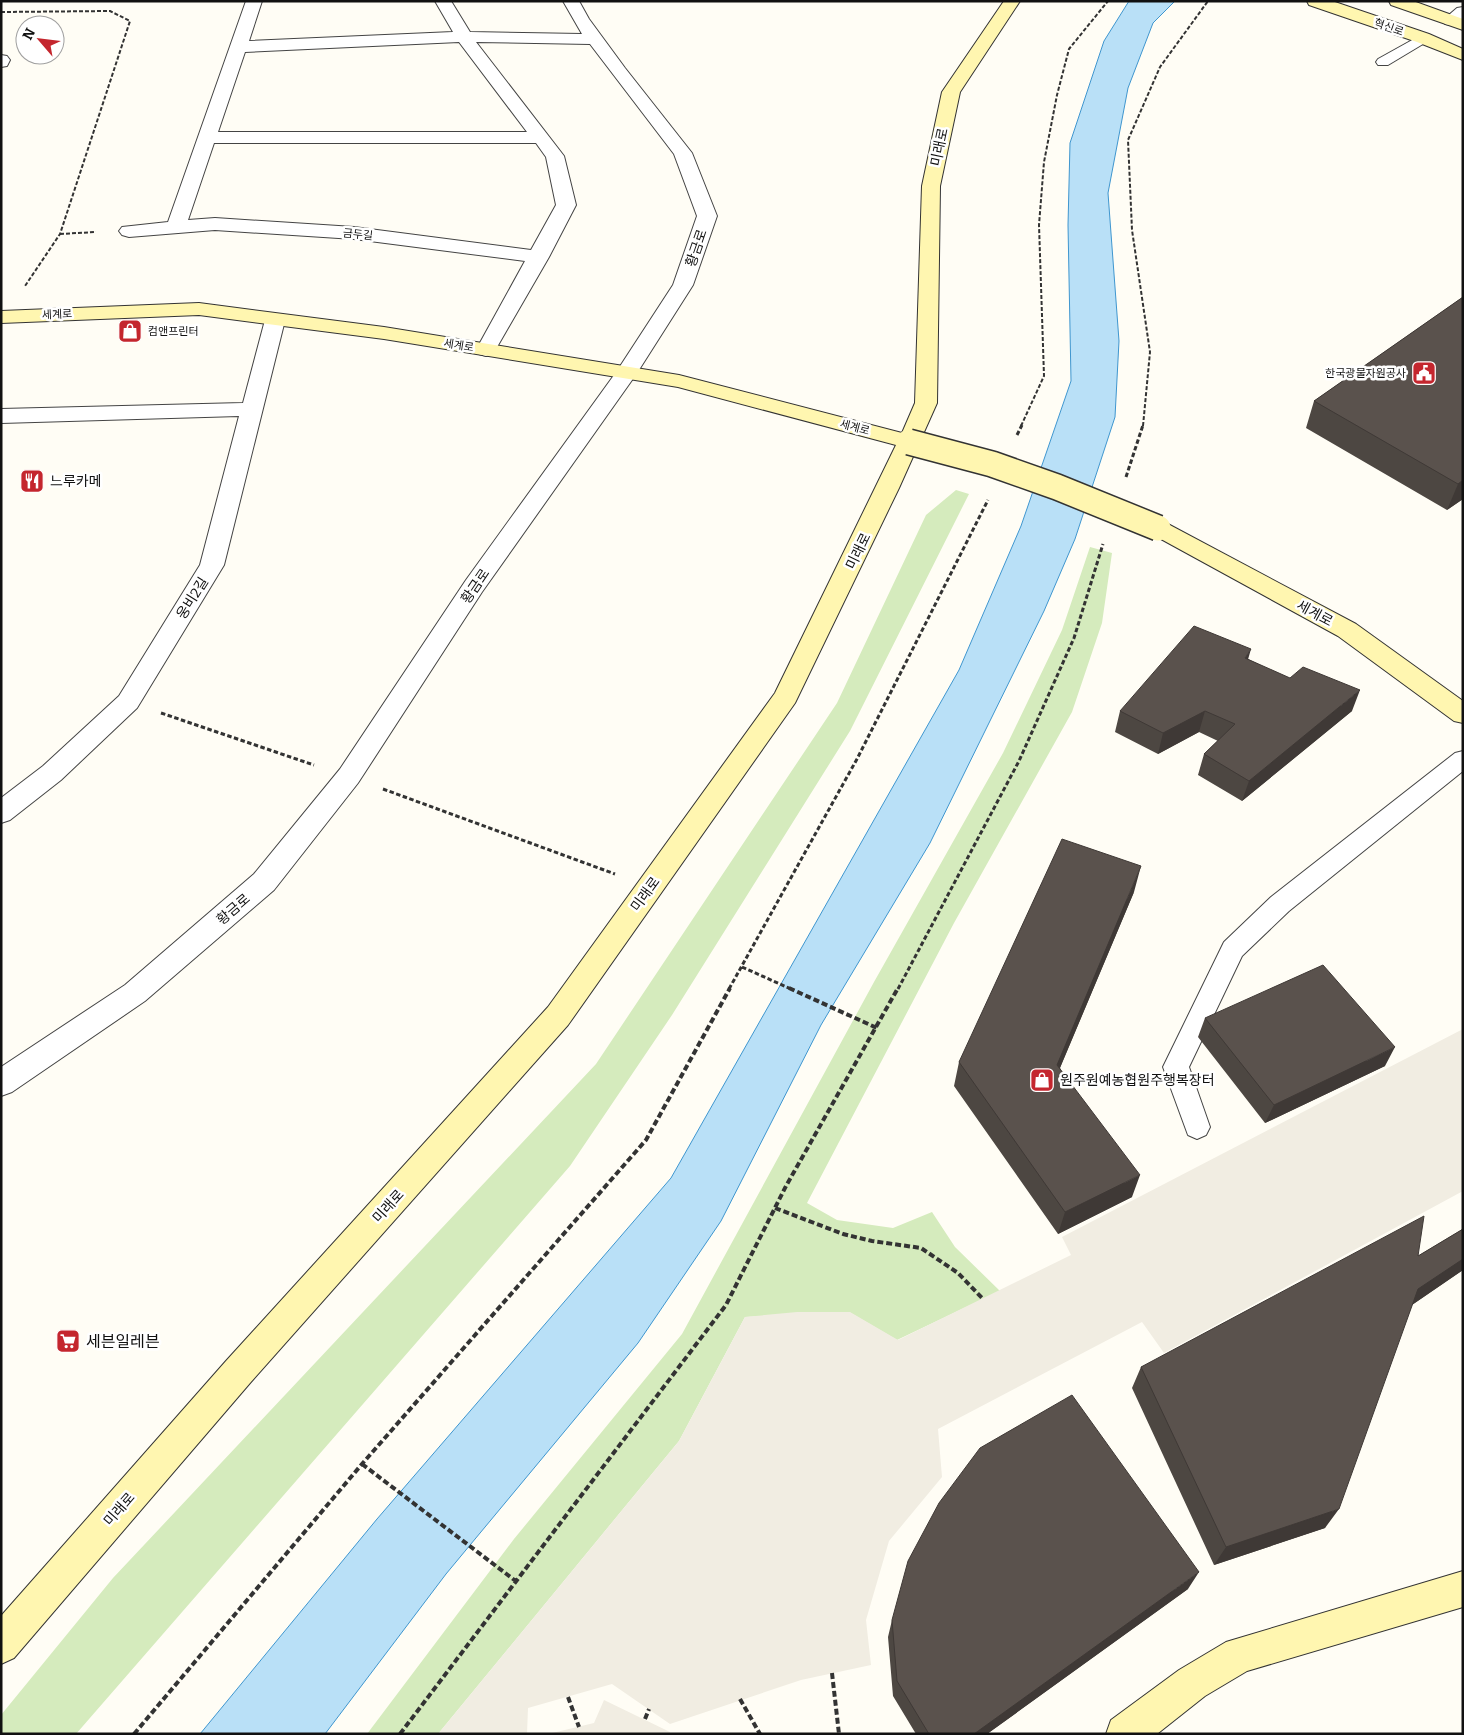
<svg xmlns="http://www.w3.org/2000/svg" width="1464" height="1735" font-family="Bitter,'Noto Sans KR',serif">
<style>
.green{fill:#d5ebbd}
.plaza{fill:#f1ede2}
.water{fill:#b9e0f7;stroke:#3f96cf}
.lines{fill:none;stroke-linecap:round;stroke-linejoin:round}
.lane-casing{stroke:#444;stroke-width:2}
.street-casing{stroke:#444;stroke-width:2}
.secondary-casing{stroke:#333;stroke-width:2}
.path-far2{stroke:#333;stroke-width:2;stroke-dasharray:4 2;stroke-linecap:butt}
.path-far1{stroke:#333;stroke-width:3;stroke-dasharray:4.5 2.5;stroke-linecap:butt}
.path{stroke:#333;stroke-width:4;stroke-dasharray:6 3;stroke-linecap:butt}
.lane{fill:#fff;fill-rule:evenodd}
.street{fill:#fff;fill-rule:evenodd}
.secondary{fill:#fff6b0;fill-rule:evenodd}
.secondary-bridge-casing{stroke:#333;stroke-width:28;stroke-linecap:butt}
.secondary-bridge{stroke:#fff6b0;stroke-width:25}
.wall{fill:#4d4742}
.shaded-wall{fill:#3f3936}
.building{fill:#5a524d;stroke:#3f3936}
.labels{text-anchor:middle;stroke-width:5;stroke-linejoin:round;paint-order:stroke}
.far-street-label{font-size:11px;fill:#111;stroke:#fff}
.far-poi-label{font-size:11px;fill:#111;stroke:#fff;text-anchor:start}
.street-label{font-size:14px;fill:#111;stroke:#fff}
.poi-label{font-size:14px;fill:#111;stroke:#fff;text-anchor:start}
.near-poi-label{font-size:16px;fill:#111;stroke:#fff;text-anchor:start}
</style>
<rect width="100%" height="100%" fill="#fffdf5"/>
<path class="green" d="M956 490 969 494 850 731 672 1015 570 1166 76 1734H1V1715L113 1578 596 1064 837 703 926 515Z
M1090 547 1112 553 1102 623 1072 712 954 923 807 1203 837 1220 893 1228 932 1212 955 1247 1000 1291 897 1340 849 1312 745 1317 679 1441 438 1734H367L514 1539 682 1334 874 982 1003 753 1062 630Z"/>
<path class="plaza" d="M1463 1029V1191L1164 1353 1142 1322 938 1429 942 1477 889 1541 866 1620 871 1665 801 1680 670 1724 612 1684 528 1708 527 1734H438L679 1441 745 1317 797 1312H850L898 1340 1071 1255 1062 1237Z
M604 1700 670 1732V1734H548L594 1723Z"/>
<path class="water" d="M1129 1H1175L1153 23 1128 88 1108 193 1119 341 1115 417 1075 539 1044 611 930 843 821 1025 721 1221 638 1343 446 1574 325 1734H200L377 1519 671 1178 959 670 1021 526 1071 381 1068 225 1070 143 1104 41Z"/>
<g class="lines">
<g class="lane-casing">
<path id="lane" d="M1423 34 1428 35 1430 38 1428 41 1388 65H1378L1376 62 1378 59Z
M1463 751V771L1289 911 1242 956 1189 1067 1210 1127 1206 1135 1197 1139 1188 1135 1163 1067 1224 942 1271 897 1455 753Z"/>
</g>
<g class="street-casing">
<path id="street" d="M246 1H262L249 41 453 32 435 1H451L470 32 582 34 563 1H579L589 19 625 68 692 153 717 216 693 285 637 373 482 592 358 783 274 890 145 1001 12 1092 1 1096V1067L125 985 254 874 340 769 466 580 617 371 673 285 697 216 674 154 590 44 476 42 564 156 576 205 549 257 493 354 486 356 479 354 476 350 525 261 354 239 215 230 129 237 122 235 119 231 122 227 168 222ZM459 42 527 132H218L245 52ZM214 143H536L546 157 556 205 531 250 354 227 215 218 188 220Z
M1463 7V20L1451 25 1445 24 1443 20 1457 8Z
M1 55 7 56 10 60 7 66 1 67Z
M275 314 282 316 285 320 224 565 137 708 61 780 10 820 1 823V798L43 766 119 696 200 565 239 416 1 423V409L243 403 265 320 268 316Z"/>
</g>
<g class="secondary-casing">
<path id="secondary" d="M1004 1H1020L960 92 940 186 937 403 899 488 795 703 568 1025 250 1383 14 1658 1 1664V1616L226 1361 548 1007 775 693 896 445 678 387 384 339 199 315 1 323V311L199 303 384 327 679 375 902 433 915 403 922 186 942 92Z
M1307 1H1332L1429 34 1463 49V60L1417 42 1309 5Z
M1389 1H1413L1463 19V30L1391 5Z
M1158 520 1166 523 1356 624 1463 701V723L1454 721 1338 636 1150 533 1146 528 1150 523Z
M1463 1571V1607L1247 1671 1205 1696 1157 1734H1106L1111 1720 1179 1670 1226 1642Z"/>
</g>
<path class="path-far2" d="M1 12 110 11 130 21 60 234 25 286
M60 234 96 232
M1021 426 1044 376 1039 225 1044 162 1057 95 1069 49 1108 1
M1143 426 1150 352 1132 230 1128 140 1160 67 1208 1"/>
<path class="path-far1" d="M1017 435 1022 425
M1126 477 1143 425
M161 713 314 765
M383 789 615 874
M742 967 791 989
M729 989 857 759 988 500
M898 989 1019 761 1074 638 1103 544"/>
<path class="path" d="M789 988 877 1028
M775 1208 843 1234 872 1241 921 1248 958 1273 983 1299
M362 1464 517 1582
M832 1673 839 1734
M568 1697 579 1727
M740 1699 760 1734
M645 1719 649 1709
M134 1734 362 1464 646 1140 730 988
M400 1734 726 1305 786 1186 898 988"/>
<use href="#lane" class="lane"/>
<use href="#street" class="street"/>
<use href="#secondary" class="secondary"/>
<g class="secondary-bridge-casing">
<path id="secondary-bridge" d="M909 442 992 464 1057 487 1158 528"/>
</g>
<use href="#secondary-bridge" class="secondary-bridge"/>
</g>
<path class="wall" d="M1463 297V499L1447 510 1306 428 1314 401Z
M1248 659 1352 711 1242 801 1198 775 1204 754 1218 741 1199 732 1158 754 1115 732 1120 711Z
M1134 892 1060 1068 1132 1197 1058 1234 954 1086 959 1062Z
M1205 1018 1385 1066 1265 1123 1198 1037Z
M1463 1229V1270L1412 1305 1325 1528 1214 1565 1132 1388 1141 1367 1418 1256Z
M1188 1589 987 1734H916L893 1696 888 1637 892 1620Z"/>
<path class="shaded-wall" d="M1463 480V499L1447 510 1458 484Z
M1251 649 1245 670V658Z
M1360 690 1352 711 1242 801 1249 781Z
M1205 711 1199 732 1158 754 1163 733Z
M1141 866 1134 892 1051 1089 1057 1065Z
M1395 1047 1385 1066 1265 1123 1274 1105Z
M1140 1175 1132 1197 1058 1234 1065 1212Z
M1463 1259V1270L1403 1311 1418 1289Z
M1339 1509 1325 1528 1214 1565 1226 1547Z
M1199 1572 1188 1589 987 1734H974Z"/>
<path class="building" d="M1463 297V480L1458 484 1314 401Z
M1194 626 1251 649 1245 658 1290 678 1303 667 1360 690 1249 781 1204 754 1235 724 1205 711 1163 733 1120 711Z
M1062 839 1141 866 1057 1065 1140 1175 1065 1212 959 1062Z
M1323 965 1395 1047 1274 1105 1205 1018Z
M1424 1216 1418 1256 1463 1229V1259L1418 1289 1339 1509 1226 1547 1141 1367Z
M1072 1395 1199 1572 974 1734H929L897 1681 892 1620 908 1561 939 1503 980 1448Z"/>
<defs>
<g id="shop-square" transform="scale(1.25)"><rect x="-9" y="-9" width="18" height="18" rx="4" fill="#c4262e" stroke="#fff"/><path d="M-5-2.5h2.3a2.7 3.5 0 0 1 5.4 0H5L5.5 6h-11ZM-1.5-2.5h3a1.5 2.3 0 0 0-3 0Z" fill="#fff"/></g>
<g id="civic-square" transform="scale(1.25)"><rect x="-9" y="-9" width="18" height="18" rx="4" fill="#c4262e" stroke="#fff"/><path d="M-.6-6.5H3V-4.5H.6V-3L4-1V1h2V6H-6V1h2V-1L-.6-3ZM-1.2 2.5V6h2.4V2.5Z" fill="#fff"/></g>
<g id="restaurant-square" transform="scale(1.25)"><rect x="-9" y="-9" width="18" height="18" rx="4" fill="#c4262e" stroke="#fff"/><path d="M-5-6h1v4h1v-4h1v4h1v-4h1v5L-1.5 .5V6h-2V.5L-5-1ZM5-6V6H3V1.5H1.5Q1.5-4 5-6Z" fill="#fff"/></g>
<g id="supermarket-square" transform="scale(1.25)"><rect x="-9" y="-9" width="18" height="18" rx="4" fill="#c4262e" stroke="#fff"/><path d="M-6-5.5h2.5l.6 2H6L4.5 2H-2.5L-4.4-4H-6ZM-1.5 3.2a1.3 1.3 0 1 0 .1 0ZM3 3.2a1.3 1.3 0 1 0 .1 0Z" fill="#fff"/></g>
</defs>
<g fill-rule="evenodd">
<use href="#shop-square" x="130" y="331"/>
<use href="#civic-square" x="1424" y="373"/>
<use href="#restaurant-square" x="32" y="481"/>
<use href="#shop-square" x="1042" y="1080"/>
<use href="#supermarket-square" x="68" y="1341"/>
</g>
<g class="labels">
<g class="far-street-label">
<text transform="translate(1389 27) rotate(19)" y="4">혁신로</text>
<text transform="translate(358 234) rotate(6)" y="4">금두길</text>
<text transform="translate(57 314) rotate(-3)" y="4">세계로</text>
<text transform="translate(459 345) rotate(9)" y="4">세계로</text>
<text transform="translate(855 427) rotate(15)" y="4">세계로</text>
</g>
<g class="far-poi-label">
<text x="148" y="335">컴앤프린터</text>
<text x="1406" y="377" text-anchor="end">한국광물자원공사</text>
</g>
<g class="street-label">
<text transform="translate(939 147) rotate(-78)" y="5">미래로</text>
<text transform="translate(696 248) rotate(-71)" y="5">황금로</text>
<text transform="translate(858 551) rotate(-64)" y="5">미래로</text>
<text transform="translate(475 586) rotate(-56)" y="5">황금로</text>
<text transform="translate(192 598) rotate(-58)" y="5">웅비2길</text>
<text transform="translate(1315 613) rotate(28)" y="5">세계로</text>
<text transform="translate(645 894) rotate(-54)" y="5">미래로</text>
<text transform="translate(233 909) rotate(-41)" y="5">황금로</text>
<text transform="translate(388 1206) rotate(-48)" y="5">미래로</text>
<text transform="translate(119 1509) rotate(-49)" y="5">미래로</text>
</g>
<g class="poi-label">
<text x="50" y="486">느루카메</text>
<text x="1060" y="1085">원주원예농협원주행복장터</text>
</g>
<g class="near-poi-label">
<text x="86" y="1347">세븐일레븐</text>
</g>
</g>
<rect width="1464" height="1735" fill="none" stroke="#111111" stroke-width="5"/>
<g transform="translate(40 40) rotate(298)"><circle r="24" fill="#ffffff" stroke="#a0a0a0"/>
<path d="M0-4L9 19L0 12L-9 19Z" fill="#c4262e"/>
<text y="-8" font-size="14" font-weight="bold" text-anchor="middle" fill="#111111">N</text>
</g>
</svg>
